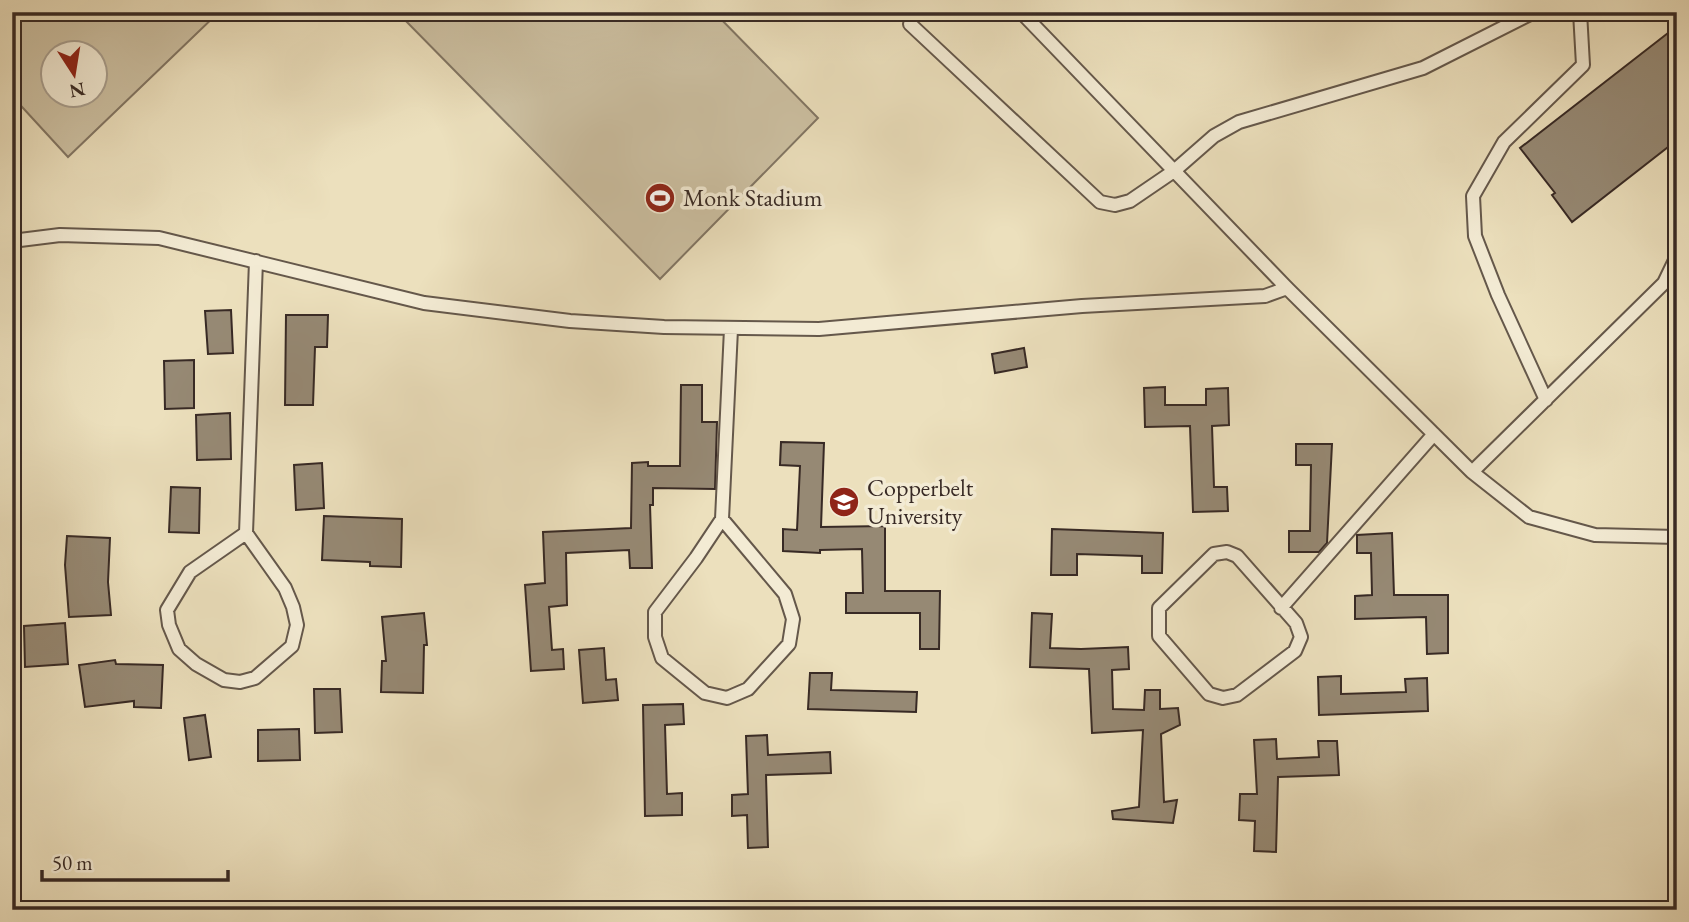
<svg xmlns="http://www.w3.org/2000/svg" width="1689" height="922" font-family="'EB Garamond',serif">
<style>
.green{fill:#cdc1a3;stroke:#827664;stroke-width:2;fill-rule:evenodd}
.building{fill:#968974;stroke:#382a25;stroke-width:2}
.lines{fill:none;stroke-linecap:round;stroke-linejoin:round}
.lane-casing{stroke:#65584b;stroke-width:16}
.lane{stroke:#f3ebd4;stroke-width:12}
.labels{text-anchor:middle;stroke-width:7;stroke-linejoin:round;paint-order:stroke}
.poi-label{font-size:24px;fill:#382a25;stroke:#f3ebd4;text-anchor:start}
</style>
<rect width="100%" height="100%" fill="#ece0bd"/>
<filter id="stains"><feTurbulence type="fractalNoise" baseFrequency=".00286" numOctaves="4"/><feColorMatrix values="0 0 0 0 .2 0 0 0 0 .09 0 0 0 0 .02 0 0 0 .5 -.17"/></filter>
<radialGradient id="worn" r=".72"><stop offset=".6" stop-color="#630" stop-opacity="0"/><stop offset="1" stop-color="#630" stop-opacity=".3"/></radialGradient>
<path class="green" d="M12 12H219L68 157 12 96ZM52 52H94V94H52Z
M397 12H714L818 118 660 279Z"/>
<path class="building" d="M1677 26V140L1572 222 1552 195 1555 193 1520 148Z
M231 310 233 353 208 354 205 311Z
M286 315H328L327 347H315L313 405H285Z
M1024 348 1027 367 995 373 992 354Z
M194 360V408L165 409 164 361Z
M681 385H702V422H717L715 489 653 488V505H650L652 568H630L629 550 566 553 567 605 549 607 552 650 563 649 564 669 531 671 525 585 545 583 543 532 631 528 632 463 648 462V466H680Z
M1165 387V405H1206V389L1228 388 1229 425 1212 426 1214 487H1227L1228 511 1193 512 1190 426 1145 427 1144 388Z
M230 413 231 459 197 460 196 415Z
M781 442 824 443 821 527 885 526V591H940L939 649H920V613H846V593H863L862 549 820 550V553L783 551V529L797 530 800 466 780 465Z
M1296 444H1332L1327 543 1319 552H1289V531H1310L1311 465H1296Z
M322 463 324 508 296 510 294 465Z
M171 487 200 488 199 533 169 532Z
M324 516 402 519 401 567 370 566V562L322 560Z
M1052 529 1163 533 1162 573H1142V556L1077 554V575H1051Z
M1392 533 1394 595H1448V653L1427 654 1426 617 1355 619V596L1372 595 1371 553H1357V535Z
M67 536 110 538 108 582 111 615 69 617 65 565Z
M424 613 427 645H424L423 693 381 692 382 661H386L382 617Z
M1032 613 1052 614 1050 648 1081 649 1128 647 1129 669 1112 670 1113 709 1144 710 1145 690H1160V709L1178 708 1180 725 1161 734 1164 802 1177 800 1173 823 1113 819 1112 811 1139 807 1143 730 1092 733 1089 669 1030 667Z
M65 623 68 664 25 667 24 626Z
M604 648 606 680 616 679 618 700 583 703 579 650Z
M115 660 116 664 163 665 161 708 134 707V701L85 707 79 665Z
M810 673H832L831 690 917 692 916 712 808 709Z
M1341 676V694L1406 692 1405 679 1427 678 1428 711 1319 715 1318 677Z
M314 689H340L342 732 315 733Z
M683 704 684 724 665 725 667 794 682 793V815L645 816 643 705Z
M205 715 211 757 189 760 184 718Z
M299 729 300 760 258 761V730Z
M767 735 768 755 830 752 831 773 766 775 768 847 748 848 747 815 732 816V795L748 794 746 736Z
M1276 739 1277 759 1319 757 1318 741H1337L1339 775 1278 777 1276 852 1254 851 1255 821 1239 820 1240 794H1257L1254 740Z"/>
<g class="lines">
<g class="lane-casing">
<path id="lane" d="M1021 12 1287 288 1472 472 1529 517 1595 535 1677 537
M910 24 1100 202 1115 205 1130 201 1174 171 1214 136 1239 122 1423 68 1534 12
M12 241 60 235 159 238 424 303 570 321 664 327 819 329 1082 306 1265 296 1287 288
M1546 400 1498 295 1475 236 1473 196 1504 142 1583 65 1580 12
M1472 472 1664 283 1677 256
M722 519 785 594 793 619 789 644 748 689 727 698 705 693 662 658 655 637V612L696 558 722 519 731 329
M246 533 190 572 167 610 169 625 179 649 196 664 224 680 240 682 255 678 292 646 297 625 293 607 285 588 246 533 256 261
M1227 552 1237 556 1296 623 1301 637 1295 651 1237 695 1223 698 1209 694 1159 636V608L1214 554Z
M1281 608 1434 434"/>
</g>
<use href="#lane" class="lane"/>
</g>
<defs>
<g id="stadium-disc" transform="scale(1.575)"><circle r="9.5" fill="#8f2418" stroke="#f3ebd4"/><path d="M0-5a6.5 5 0 1 0 0 10a6.5 5 0 1 0 0-10ZM-3.5-1.8h7v3.6h-7Z" fill="#fff"/></g>
<g id="university-disc" transform="scale(1.575)"><circle r="9.5" fill="#8f2418" stroke="#f3ebd4"/><path d="M0-5L7-2L0 1L-7-2ZM-4 1L0 2.5L4 1V4Q0 6-4 4Z" fill="#fff"/></g>
</defs>
<g fill-rule="evenodd">
<use href="#stadium-disc" x="660" y="198"/>
<use href="#university-disc" x="844" y="502"/>
</g>
<g class="labels">
<g class="poi-label">
<text x="683" y="206">Monk Stadium</text>
<text x="867" y="496">Copperbelt<tspan x="867" dy="28">University</tspan></text>
</g>
</g>
<rect width="1689" height="922" fill="none" stroke="#ece0bd" stroke-width="42"/>
<rect x="14" y="14" width="1661" height="894" fill="none" stroke="#382a25" stroke-width="3.5"/>
<rect x="21" y="21" width="1647" height="880" fill="none" stroke="#382a25" stroke-width="2"/>
<g transform="translate(74 74) rotate(168)"><circle r="33" fill="#f3ebd4" stroke="#a89e8e" stroke-width="2"/>
<path d="M0-5L12 26L0 18L-12 26Z" fill="#8f2418"/>
<text y="-10" font-size="19" font-weight="bold" text-anchor="middle" fill="#382a25">N</text>
</g>
<path d="M42 870v10h186v-10" fill="none" stroke="#382a25" stroke-width="3.5"/>
<text x="52" y="870" font-size="21" fill="#382a25" stroke="#f3ebd4" stroke-width="5" paint-order="stroke">50 m</text>
<rect width="100%" height="100%" filter="url(#stains)"/>
<rect width="100%" height="100%" fill="url(#worn)"/>
</svg>
